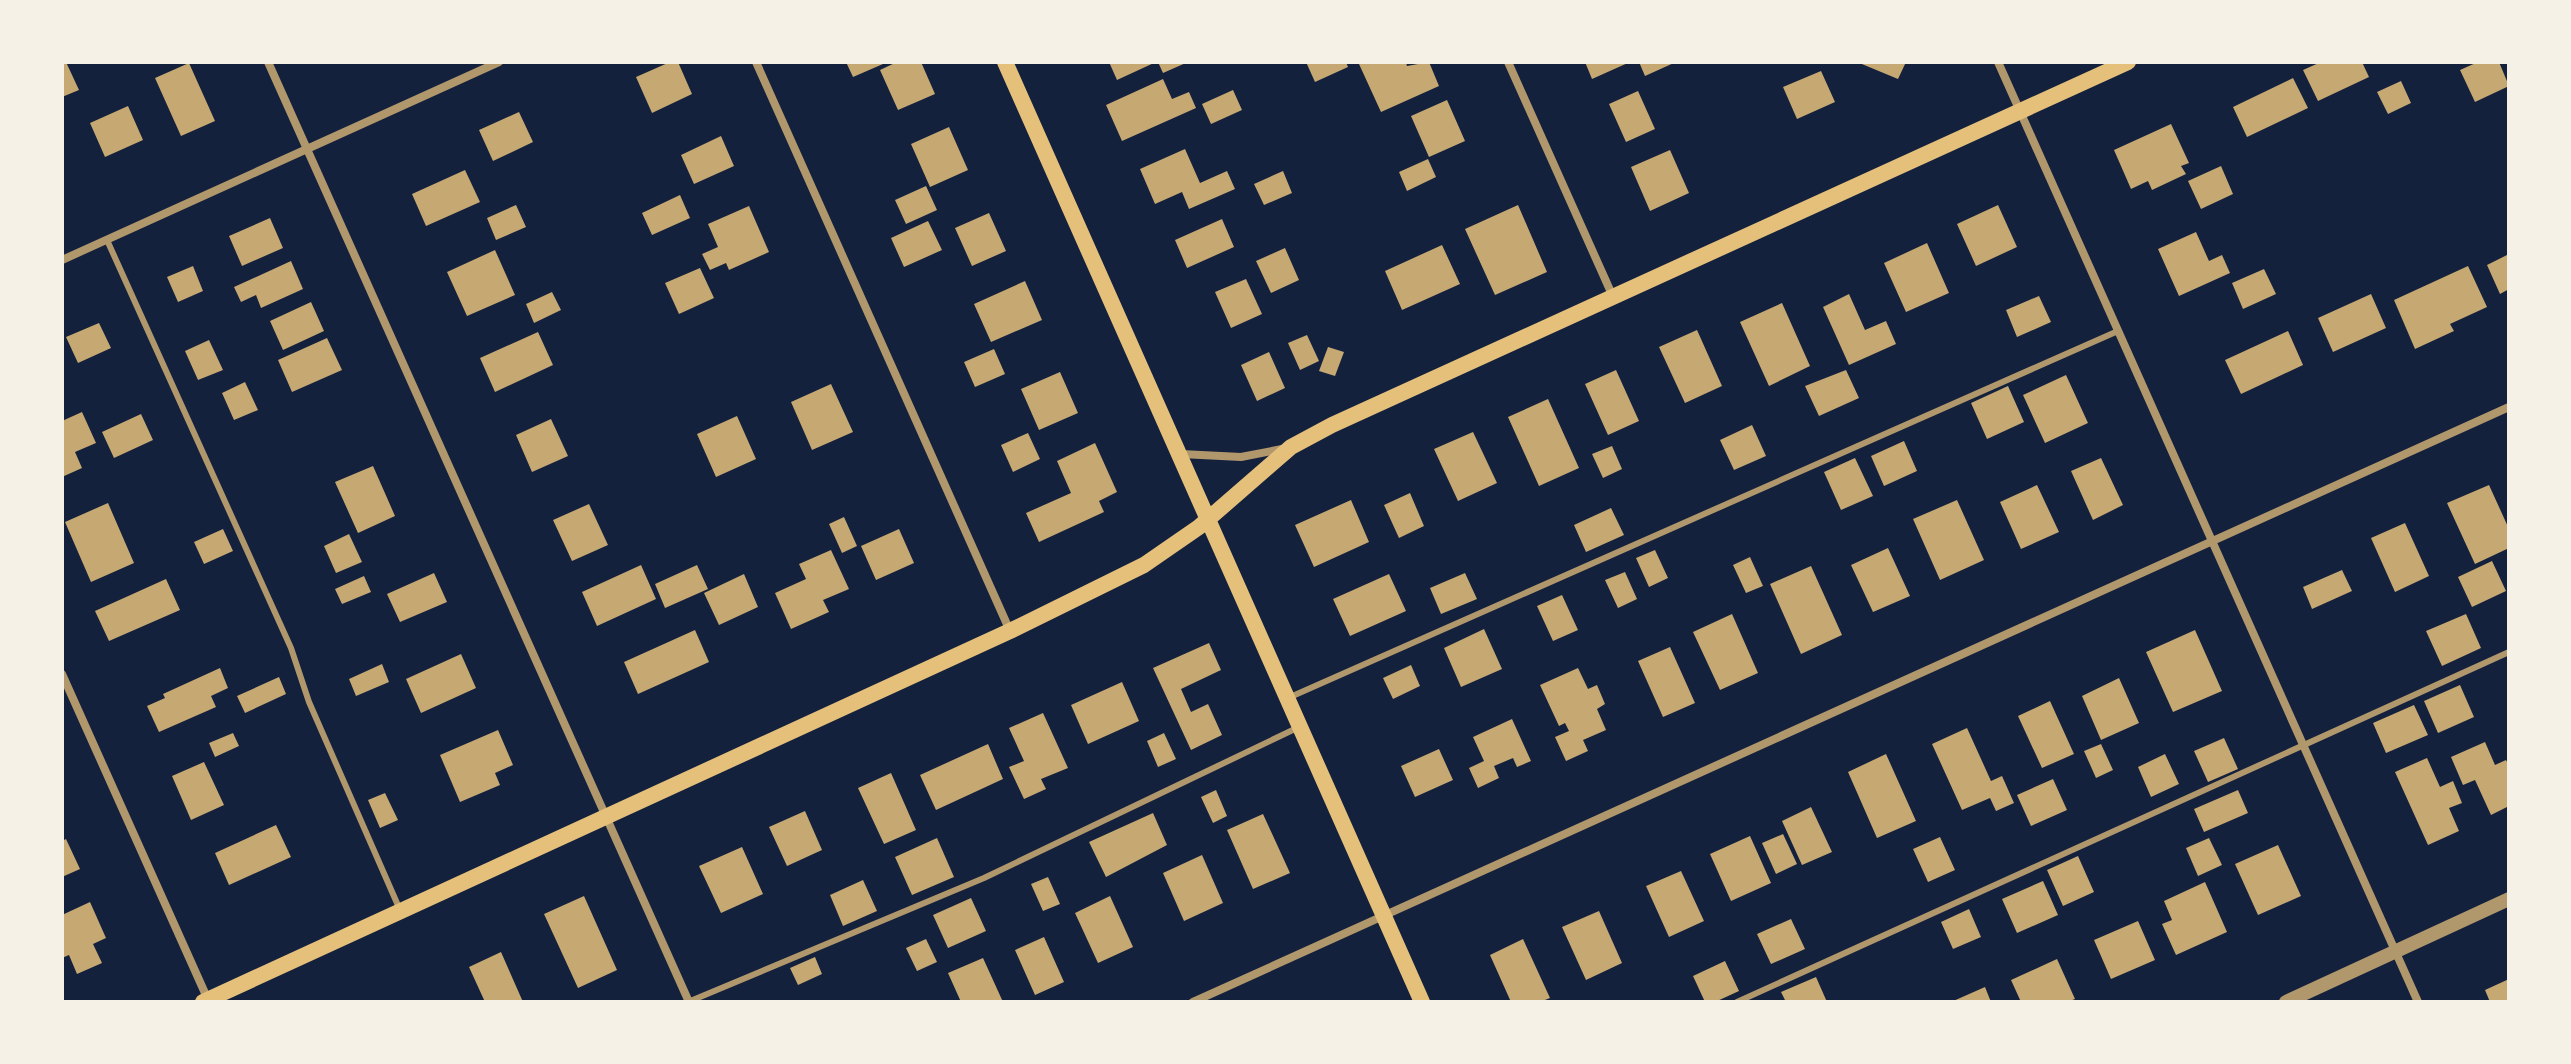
<svg xmlns="http://www.w3.org/2000/svg" width="2571" height="1064" font-family="'DM Sans',sans-serif">
<style>
.building{fill:#c6a872}
.lines{fill:none;stroke-linecap:round;stroke-linejoin:round}
.service{stroke:#b1986c;stroke-width:6}
.minor{stroke:#b1986c;stroke-width:8}
.tertiary{stroke:#b1986c;stroke-width:14}
.secondary{stroke:#e5c07b;stroke-width:16}
</style>
<rect width="100%" height="100%" fill="#14213d"/>
<path class="building" d="M62 62H66L79 90 62 97Z
M670 62H678L692 94 652 113 636 77Z
M846 62H882L883 64 853 77Z
M897 62H921L935 94 898 110 880 70Z
M1109 62H1156L1117 80Z
M1158 62H1188L1163 73Z
M1306 62H1346L1348 67 1315 82Z
M1364 62H1406L1407 66 1429 62 1439 86 1381 112 1359 64Z
M1585 62H1630L1592 79Z
M1639 62H1676L1645 76Z
M1857 62H1906L1898 79Z
M2321 62H2362L2369 77 2318 101 2303 70Z
M2478 62H2499L2509 86 2475 102 2460 70Z
M189 63 215 121 181 136 155 78Z
M1821 71 1835 102 1797 119 1783 87Z
M2293 78 2308 108 2247 137 2233 107Z
M1163 79 1172 99 1189 92 1196 108 1122 141 1106 105Z
M2401 81 2411 103 2388 114 2377 92Z
M1233 90 1242 110 1211 124 1202 104Z
M1638 91 1655 129 1626 142 1609 104Z
M1447 100 1465 141 1429 157 1411 116Z
M128 106 143 140 105 157 90 123Z
M519 112 533 142 493 161 479 130Z
M2171 124 2189 163 2181 166 2186 174 2152 190 2148 181 2131 189 2114 150Z
M949 127 968 170 930 187 911 144Z
M721 136 734 166 694 184 681 155Z
M1185 149 1200 183 1227 171 1235 189 1189 209 1182 192 1155 204 1140 169Z
M1670 150 1689 193 1650 211 1631 167Z
M1428 159 1436 177 1407 191 1399 172Z
M2221 166 2233 194 2201 209 2188 181Z
M465 170 480 202 426 226 412 194Z
M1283 171 1292 193 1264 205 1254 184Z
M926 186 937 210 906 224 895 200Z
M680 195 690 218 652 235 642 213Z
M516 205 526 227 496 240 487 218Z
M1518 205 1547 272 1495 295 1465 229Z
M1998 205 2017 247 1976 266 1957 224Z
M749 206 769 252 729 270 726 263 710 270 702 254 718 247 708 224Z
M989 213 1006 251 972 266 955 228Z
M270 218 283 248 242 266 229 236Z
M1222 219 1234 247 1187 268 1175 240Z
M928 221 942 250 904 267 891 238Z
M2196 232 2209 261 2222 255 2230 273 2179 296 2158 249Z
M1927 243 1949 293 1906 312 1884 263Z
M1442 245 1460 284 1402 310 1385 271Z
M1285 248 1299 280 1271 293 1256 261Z
M495 250 515 295 467 316 447 272Z
M2509 254V289L2500 294 2487 265Z
M291 261 303 289 261 308 256 295 241 302 234 287Z
M193 266 203 291 178 302 167 277Z
M2468 266 2487 307 2450 324 2454 331 2415 349 2394 300Z
M700 268 714 298 679 314 665 283Z
M2264 269 2276 294 2243 309 2232 283Z
M1246 279 1262 314 1231 328 1215 292Z
M1025 281 1042 320 991 342 974 304Z
M552 292 561 310 534 323 526 304Z
M1849 294 1865 330 1886 321 1896 344 1849 365 1823 307Z
M2371 294 2386 328 2333 352 2318 318Z
M2039 296 2051 322 2017 337 2006 310Z
M311 302 324 331 283 350 270 321Z
M1782 303 1810 366 1769 386 1740 322Z
M99 323 111 348 78 363 66 337Z
M1697 330 1722 386 1685 403 1659 347Z
M2288 331 2303 365 2241 394 2225 360Z
M538 332 553 365 495 392 480 358Z
M1307 335 1319 361 1300 370 1288 343Z
M327 338 342 370 292 392 278 360Z
M209 340 223 370 198 380 185 351Z
M1328 347 1344 352 1335 376 1319 371Z
M994 349 1005 374 975 387 964 362Z
M1269 352 1285 388 1257 401 1241 365Z
M1616 370 1639 421 1608 435 1585 384Z
M1846 370 1859 398 1819 416 1805 386Z
M1060 372 1078 413 1039 430 1021 389Z
M2066 375 2088 423 2045 443 2023 395Z
M245 382 258 410 234 420 222 393Z
M831 384 853 432 812 450 791 402Z
M2008 386 2024 422 1987 439 1971 403Z
M1548 399 1579 468 1539 486 1508 417Z
M82 412 96 443 75 452 82 468 62 477V421Z
M141 414 153 440 114 458 102 432Z
M737 416 756 459 716 477 697 434Z
M551 419 568 456 532 472 516 435Z
M1752 425 1766 456 1734 470 1720 440Z
M1473 432 1497 483 1458 501 1434 449Z
M1028 433 1040 459 1013 472 1001 445Z
M1904 441 1917 471 1884 486 1871 456Z
M1095 443 1117 492 1099 501 1104 512 1039 542 1026 513 1071 493 1057 461Z
M1612 446 1622 469 1603 478 1592 454Z
M1855 458 1873 496 1841 510 1824 472Z
M2101 458 2123 505 2093 520 2071 471Z
M373 466 395 516 358 533 335 482Z
M2037 485 2059 532 2021 549 2000 502Z
M2489 485 2509 529V548L2475 564 2447 503Z
M1410 493 1424 526 1399 538 1384 505Z
M1351 500 1369 542 1314 567 1295 525Z
M1957 500 1984 560 1940 580 1913 519Z
M108 503 134 563 91 582 65 522Z
M589 504 608 545 572 561 553 520Z
M1611 508 1624 535 1586 552 1574 525Z
M844 517 857 546 842 553 829 524Z
M2405 523 2429 576 2395 592 2371 538Z
M223 529 233 551 204 564 194 542Z
M899 529 914 563 876 580 861 546Z
M349 534 362 562 336 573 324 546Z
M1888 548 1910 596 1873 612 1851 565Z
M831 550 849 589 823 600 829 612 791 629 775 593 806 579 799 564Z
M1655 550 1668 578 1649 587 1636 558Z
M1750 557 1763 586 1746 593 1733 565Z
M2492 561 2506 591 2472 607 2458 577Z
M641 565 656 599 597 626 582 592Z
M697 565 708 589 665 608 655 584Z
M1811 566 1842 635 1801 654 1770 584Z
M2342 570 2352 591 2312 609 2303 587Z
M1625 572 1637 599 1618 608 1605 580Z
M434 573 447 602 400 622 387 594Z
M1465 573 1477 599 1441 614 1430 588Z
M744 574 758 607 719 625 704 593Z
M1389 574 1406 611 1350 636 1333 599Z
M364 576 371 592 342 604 335 589Z
M166 579 180 610 109 641 95 611Z
M1562 595 1578 630 1553 641 1537 606Z
M1732 614 1758 673 1720 690 1693 632Z
M2466 614 2481 648 2442 666 2426 631Z
M1484 629 1502 669 1461 687 1444 648Z
M695 630 709 662 638 694 624 662Z
M2195 630 2222 691 2173 712 2146 652Z
M1209 643 1221 670 1181 689 1191 712 1208 704 1222 735 1191 750 1153 668Z
M1670 647 1695 703 1663 717 1638 661Z
M461 654 476 688 421 713 406 679Z
M382 664 389 682 356 696 349 679Z
M1411 665 1420 686 1393 699 1383 678Z
M220 668 228 688 211 696 216 707 159 732 147 706 165 698 163 694Z
M1578 668 1588 689 1597 685 1605 704 1597 709 1606 730 1583 740 1588 751 1566 761 1555 737 1569 731 1565 723 1559 726 1540 685Z
M279 677 286 694 245 713 237 696Z
M2119 678 2139 723 2101 740 2082 696Z
M1122 682 1139 721 1088 744 1071 705Z
M2460 685 2474 717 2438 733 2424 701Z
M2050 701 2074 754 2042 768 2018 716Z
M2414 705 2428 735 2386 753 2373 723Z
M1043 713 1068 768 1041 779 1046 789 1024 799 1009 767 1024 761 1009 728Z
M1512 719 1531 761 1517 767 1513 758 1494 766 1499 778 1478 788 1469 768 1484 761 1473 737Z
M1967 728 1991 781 2002 776 2014 803 1996 811 1990 798 1962 810 1932 744Z
M498 730 513 765 495 773 500 785 460 802 440 755Z
M233 733 239 746 215 757 209 743Z
M1164 733 1176 759 1158 767 1147 741Z
M2224 738 2238 769 2208 782 2194 751Z
M2485 742 2495 765 2506 760 2509 766V806L2491 815 2475 780 2463 785 2451 757Z
M988 744 1003 779 936 810 920 775Z
M2101 744 2113 770 2096 778 2084 751Z
M1439 749 1453 780 1415 797 1401 766Z
M1886 754 1916 821 1877 838 1848 772Z
M2165 754 2179 784 2151 797 2138 767Z
M2427 758 2440 787 2453 781 2462 803 2449 808 2459 831 2428 845 2395 772Z
M204 762 224 805 191 820 172 776Z
M891 773 916 830 884 844 858 788Z
M2053 779 2067 810 2031 826 2017 795Z
M1216 790 1227 816 1213 823 1201 797Z
M2238 790 2248 813 2204 832 2194 809Z
M385 793 398 820 380 828 368 800Z
M1811 807 1832 852 1802 865 1782 821Z
M805 811 822 850 787 866 769 827Z
M1153 813 1167 845 1106 877 1089 842Z
M1263 814 1290 873 1253 889 1227 830Z
M276 825 291 857 229 885 215 853Z
M1783 834 1797 864 1776 874 1762 843Z
M1750 836 1771 883 1731 901 1710 854Z
M1940 837 1955 870 1928 882 1913 849Z
M937 838 954 877 912 895 895 857Z
M2209 838 2222 865 2198 876 2186 848Z
M66 839 80 869 62 877V841Z
M2278 845 2301 896 2258 915 2235 864Z
M742 847 763 894 721 913 699 866Z
M1202 855 1223 903 1184 921 1163 873Z
M2078 856 2094 892 2063 906 2047 870Z
M1681 871 1704 921 1669 937 1646 886Z
M1048 877 1060 904 1043 911 1031 884Z
M863 880 877 911 843 926 830 895Z
M2043 881 2058 915 2017 933 2002 899Z
M2205 882 2227 932 2176 955 2162 924 2172 920 2164 901Z
M584 896 617 970 578 988 544 914Z
M1110 896 1133 947 1098 963 1075 913Z
M971 898 986 931 948 948 933 915Z
M90 902 106 938 93 944 102 963 77 974 69 955 62 958V915Z
M1969 909 1981 937 1953 949 1941 922Z
M1599 911 1622 963 1586 980 1562 927Z
M1791 919 1805 949 1771 964 1757 934Z
M2138 921 2155 960 2111 979 2094 940Z
M1044 937 1064 982 1035 995 1015 950Z
M926 939 937 962 917 971 906 948Z
M1523 939 1550 998 1540 1002H1511L1490 955Z
M501 952 523 1002H485L469 967Z
M815 957 822 974 798 985 790 968Z
M983 958 1003 1002H961L948 973Z
M2057 959 2075 999 2067 1002H2021L2011 980Z
M1725 961 1739 991 1715 1002H1705L1693 976Z
M1816 977 1827 1002H1786L1781 992Z
M2509 979V1002H2490L2485 990Z
M1985 987 1991 1002H1951Z"/>
<g class="lines">
<path class="service" d="M107 240 291 648 309 702 400 910
M1288 698 2118 331
M688 1002 984 878 1297 728
M1737 1002 2509 652"/>
<path class="minor" d="M268 62 689 1002
M756 62 1010 631
M1508 62 1614 299
M1998 62 2418 1002
M62 260 499 62
M1181 454 1241 457 1282 449
M62 674 209 1002
M1193 1002 2509 407"/>
<path class="tertiary" d="M2286 1002 2509 899"/>
<path class="secondary" d="M1005 62 1422 1002
M203 1002 1010 631 1144 565 1199 527 1291 447 1332 425 2128 62"/>
</g>
<rect width="2571" height="1064" fill="none" stroke="#f6f1e7" stroke-width="128"/>
</svg>
